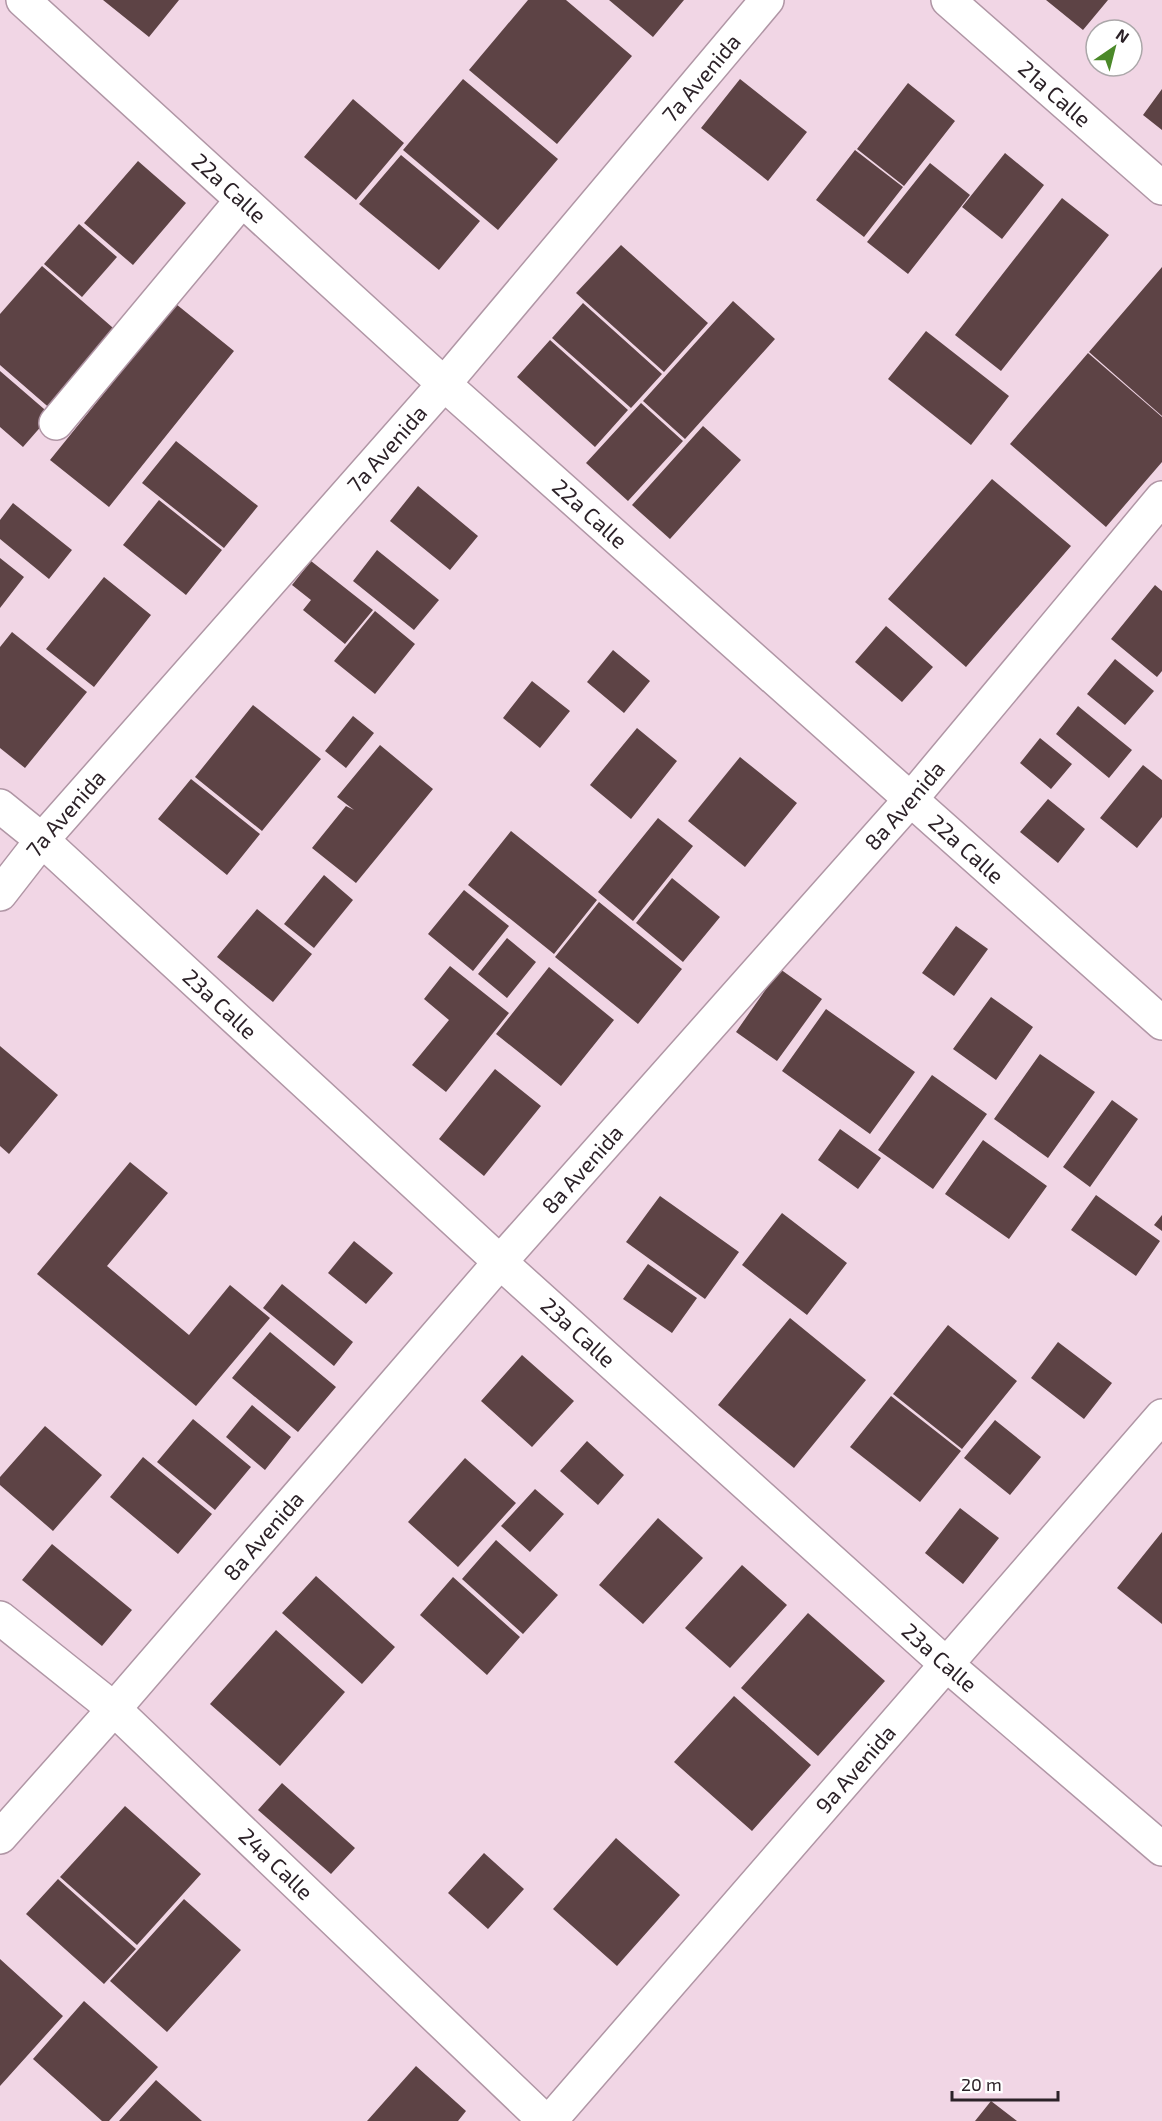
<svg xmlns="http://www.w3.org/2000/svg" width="1162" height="2121" font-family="'Exo 2',sans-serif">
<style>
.building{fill:#5d4345}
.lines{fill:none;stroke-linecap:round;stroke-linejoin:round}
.minor-casing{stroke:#b096a5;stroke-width:36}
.minor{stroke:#fff;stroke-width:33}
.labels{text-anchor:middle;stroke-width:6;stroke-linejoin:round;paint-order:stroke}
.street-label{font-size:22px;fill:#2c2228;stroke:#fff}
</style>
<rect width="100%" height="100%" fill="#f1d6e5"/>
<path class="building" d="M103 0H179L149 37Z
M528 0H566L632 56 557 144 469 70Z
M609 0H684L653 37Z
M1046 0H1108L1083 30Z
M463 79 558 159 498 230 403 150Z
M740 79 807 132 768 181 701 128Z
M908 83 955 121 904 186 857 149Z
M1162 89V130L1143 115Z
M353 99 404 143 356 200 304 157Z
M855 150 903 187 864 237 816 200Z
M1005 153 1044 185 1002 239 962 207Z
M401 155 480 221 439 270 359 204Z
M138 161 186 203 133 265 84 223Z
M930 163 970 195 908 274 867 242Z
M1062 198 1109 235 1001 371 955 335Z
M79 224 117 257 82 297 44 264Z
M621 245 708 323 664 372 576 293Z
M42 266 120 334 53 411 0 365V314Z
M1162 267V416L1089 352Z
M733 301 775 339 685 439 643 401Z
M583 303 662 374 631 408 552 338Z
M176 304 234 351 109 507 50 460Z
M926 331 1009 396 971 445 888 379Z
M550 340 628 410 595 447 517 377Z
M1088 353 1162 417V462L1106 527 1010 444Z
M0 371 51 415 23 447 0 427Z
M641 403 683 441 628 501 586 463Z
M703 426 741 460 670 539 632 505Z
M176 441 258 506 224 548 142 483Z
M992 479 1071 546 966 667 888 599Z
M418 486 478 536 450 570 390 521Z
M159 500 222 550 186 595 123 545Z
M13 503 72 550 49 579 0 539V520Z
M377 550 439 600 414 630 353 581Z
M0 558 24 577 0 608Z
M311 561 373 610 345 644 303 610 311 600 292 585Z
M104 577 151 615 94 687 46 649Z
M1155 585 1162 591V671L1157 677 1111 639Z
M375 611 415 644 375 694 334 661Z
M886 626 933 667 902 702 855 662Z
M12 632 87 692 25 768 0 748V647Z
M613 650 650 681 624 713 587 682Z
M1115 659 1154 691 1125 725 1087 694Z
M532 681 570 711 540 748 503 718Z
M253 705 321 759 262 831 195 777Z
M1078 706 1132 750 1109 778 1056 734Z
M353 716 374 733 346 768 325 751Z
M637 728 677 761 631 819 590 785Z
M1040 738 1072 764 1051 789 1020 763Z
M380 745 433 789 356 883 312 848 346 806 354 810 337 797Z
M740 757 797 803 745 867 688 821Z
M1143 765 1162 780V817L1137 848 1100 818Z
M191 779 260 834 227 875 158 819Z
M1048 799 1085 829 1058 863 1020 832Z
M658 818 693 846 633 921 598 892Z
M511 831 597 900 554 954 468 885Z
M324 875 353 900 314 948 284 924Z
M672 878 720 917 683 962 636 923Z
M464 890 509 926 473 971 428 934Z
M599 902 682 969 638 1024 555 957Z
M257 909 312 954 273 1002 217 957Z
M956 926 988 949 954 996 922 973Z
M507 938 536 962 507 998 478 974Z
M450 966 509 1013 446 1092 412 1065 449 1020 424 999Z
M549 967 614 1020 561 1086 496 1034Z
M780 969 822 999 777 1061 736 1032Z
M991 997 1033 1027 996 1080 953 1049Z
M826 1009 915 1072 870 1134 782 1071Z
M0 1046 58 1095 9 1154 0 1146Z
M1040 1054 1095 1092 1048 1158 994 1119Z
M495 1069 541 1106 484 1176 439 1139Z
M932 1075 987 1114 933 1189 878 1150Z
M1112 1100 1138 1119 1090 1187 1063 1167Z
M840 1129 881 1158 858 1189 818 1160Z
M983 1140 1047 1186 1009 1239 945 1194Z
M130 1162 168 1193 107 1266 189 1335 230 1285 270 1318 196 1406 37 1274Z
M1096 1195 1160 1241 1136 1276 1071 1230Z
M660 1196 739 1252 705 1299 626 1242Z
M782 1213 847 1263 807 1315 742 1265Z
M1162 1215V1231L1154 1225Z
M354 1241 393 1273 366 1304 328 1273Z
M648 1264 697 1298 672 1333 623 1299Z
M282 1284 353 1342 334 1366 263 1308Z
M790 1318 866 1380 794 1468 718 1405Z
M948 1325 1017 1381 962 1449 893 1394Z
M270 1332 336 1387 298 1432 232 1378Z
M1058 1342 1112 1383 1084 1419 1031 1378Z
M522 1355 574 1401 532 1447 481 1401Z
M891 1396 961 1451 920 1502 850 1447Z
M252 1405 291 1437 265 1470 226 1437Z
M193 1419 251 1467 215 1510 157 1462Z
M995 1420 1041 1457 1010 1495 964 1458Z
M45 1426 102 1475 53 1531 0 1485V1477Z
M587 1441 624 1475 598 1505 560 1471Z
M143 1457 212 1514 178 1554 110 1497Z
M465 1458 516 1503 458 1567 408 1522Z
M535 1489 564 1514 530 1552 501 1526Z
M960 1508 999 1538 963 1584 925 1553Z
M658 1518 703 1558 643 1624 599 1585Z
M1162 1532V1624L1117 1588Z
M496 1540 558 1595 523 1634 462 1579Z
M52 1544 132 1610 102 1646 22 1580Z
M742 1565 787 1605 730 1668 685 1628Z
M316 1576 395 1647 362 1684 282 1613Z
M453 1577 520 1637 487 1675 420 1615Z
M808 1613 885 1681 818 1756 741 1688Z
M276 1630 345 1692 280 1766 210 1704Z
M734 1696 811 1765 752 1831 674 1762Z
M282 1783 355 1848 331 1874 258 1810Z
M125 1806 201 1874 137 1945 60 1877Z
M616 1838 680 1895 617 1966 553 1909Z
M484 1853 524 1889 488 1929 448 1893Z
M58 1879 136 1949 104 1984 26 1914Z
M184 1899 241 1950 167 2032 110 1981Z
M0 1959 63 2016 0 2086Z
M84 2001 158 2067 109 2121H102L33 2059Z
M416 2066 466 2111 458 2121H367Z
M156 2080 202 2121H119Z
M991 2101 1017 2121H975Z"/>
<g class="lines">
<g class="minor-casing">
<g id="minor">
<path id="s1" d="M23 0 444 384 1162 1023"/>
<path id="s2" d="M948 0 1162 188"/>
<path d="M56 423 242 200"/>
<path id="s3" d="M0 806 42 840 500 1262 946 1664 1162 1849"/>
<path id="s4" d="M0 894 42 840 444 384 767 0"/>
<path id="s5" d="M0 1618 114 1709 545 2121"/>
<path id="s6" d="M0 1837 114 1709 500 1262 911 799 1162 498"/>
<path id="s7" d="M550 2121 1162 1416"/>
</g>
</g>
<use href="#minor" class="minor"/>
</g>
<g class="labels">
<g class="street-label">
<text dy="8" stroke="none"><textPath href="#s4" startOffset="1076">7a Avenida</textPath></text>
<text dy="8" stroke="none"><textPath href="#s2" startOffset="142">21a Calle</textPath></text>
<text dy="8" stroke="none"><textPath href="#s1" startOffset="279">22a Calle</textPath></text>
<text dy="8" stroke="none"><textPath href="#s4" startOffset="590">7a Avenida</textPath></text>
<text dy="8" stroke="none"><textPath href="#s1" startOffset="765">22a Calle</textPath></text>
<text dy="8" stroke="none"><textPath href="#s6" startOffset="1372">8a Avenida</textPath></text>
<text dy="8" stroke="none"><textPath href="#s4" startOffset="104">7a Avenida</textPath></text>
<text dy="8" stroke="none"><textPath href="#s1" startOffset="1269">22a Calle</textPath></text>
<text dy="8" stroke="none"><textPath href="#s3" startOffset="296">23a Calle</textPath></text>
<text dy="8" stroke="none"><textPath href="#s6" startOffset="886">8a Avenida</textPath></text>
<text dy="8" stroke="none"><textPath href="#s3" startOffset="782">23a Calle</textPath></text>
<text dy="8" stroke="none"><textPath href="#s6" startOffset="400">8a Avenida</textPath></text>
<text dy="8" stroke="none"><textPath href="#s3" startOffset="1268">23a Calle</textPath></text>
<text dy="8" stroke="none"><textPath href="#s7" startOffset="466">9a Avenida</textPath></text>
<text dy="8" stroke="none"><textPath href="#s5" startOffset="370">24a Calle</textPath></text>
</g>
</g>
<g transform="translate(1114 48) rotate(35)"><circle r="28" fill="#ffffff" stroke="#aba7a9" stroke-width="1.5"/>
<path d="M0-4.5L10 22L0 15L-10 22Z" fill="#4b8929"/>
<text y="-9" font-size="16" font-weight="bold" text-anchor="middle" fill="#2c2228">N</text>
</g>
<path d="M952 2091v9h106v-9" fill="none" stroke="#2c2228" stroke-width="3"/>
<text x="961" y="2091" font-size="18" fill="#2c2228" stroke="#ffffff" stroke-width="4.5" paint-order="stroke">20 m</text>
</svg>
